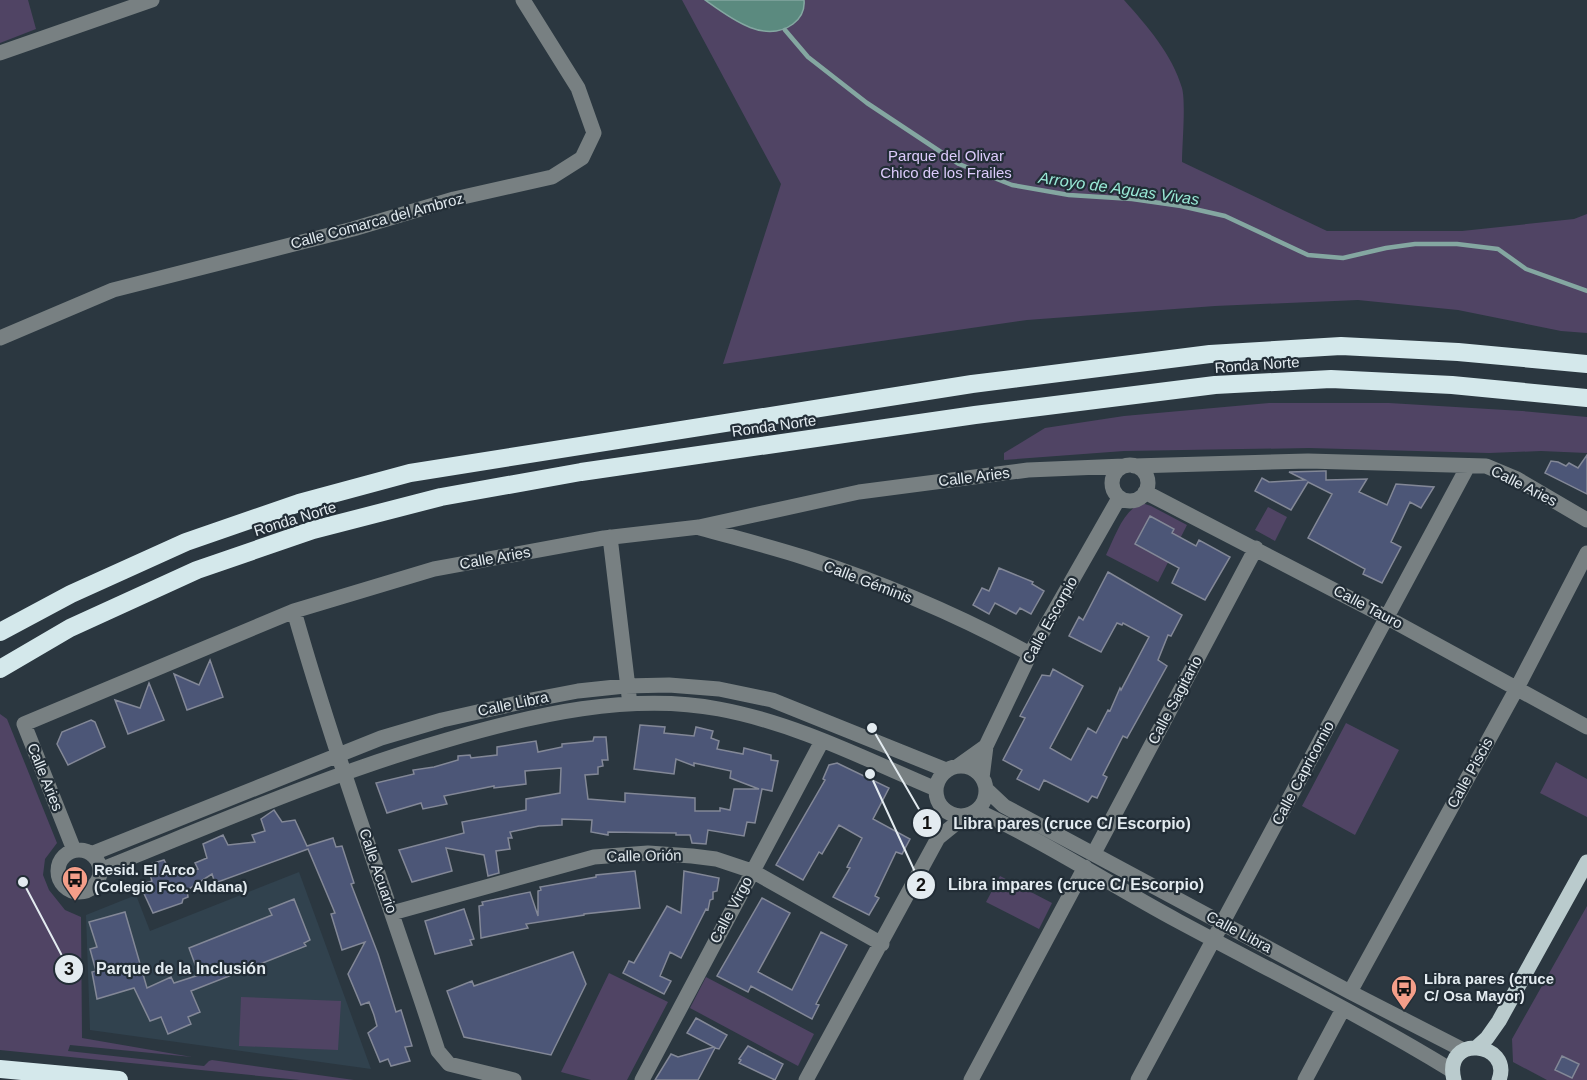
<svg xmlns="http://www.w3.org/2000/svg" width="1587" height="1080" font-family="Arial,sans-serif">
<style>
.built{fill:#31424e}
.green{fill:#504464}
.water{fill:#5b8a7f;stroke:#84a7a1;stroke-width:1.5}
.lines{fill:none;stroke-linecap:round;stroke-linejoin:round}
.stream{stroke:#84a7a1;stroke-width:4.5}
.building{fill:#4c5677;stroke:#838897;stroke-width:1.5}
.minor{stroke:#788082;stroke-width:15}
.major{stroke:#bacbcd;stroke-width:15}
.highway{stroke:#d4e8eb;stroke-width:18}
.labels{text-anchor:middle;stroke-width:4.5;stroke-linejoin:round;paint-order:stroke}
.park-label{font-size:15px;fill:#dccbfb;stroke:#222d36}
.street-label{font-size:15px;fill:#e3ebf0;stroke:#222d36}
.poi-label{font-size:15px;font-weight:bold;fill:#e3ebf0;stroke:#222d36;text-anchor:start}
.water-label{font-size:16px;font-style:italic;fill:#99ead7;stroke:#222d36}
.leader{fill:none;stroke:#e3ebf0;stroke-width:2}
.callout-dot{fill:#e3ebf0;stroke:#222d36;stroke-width:2}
.mark-label{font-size:18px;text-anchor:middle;font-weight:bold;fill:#111}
.callout-label{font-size:16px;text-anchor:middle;font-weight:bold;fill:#e3ebf0;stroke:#222d36;stroke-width:4.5;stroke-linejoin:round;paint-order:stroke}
</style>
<rect width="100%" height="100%" fill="#2b3740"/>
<path class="built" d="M299 872 371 1069 90 1030 86 915 136 895 150 931Z"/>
<path class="green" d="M0 0H28L36 29 0 43Z
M682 0H1124C1147 26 1172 54 1182 88 1186 103 1182 145 1182 162L1327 231H1462L1574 219 1587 214V333L1561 331 1458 310 1358 300 1215 306 1027 320 723 364 781 184Z
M1269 403H1389L1522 411 1587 417V453L1541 451 1489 453 1309 448 1124 451 1004 460V453L1045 428 1124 416Z
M1142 503 1151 506 1187 525 1158 582 1106 555C1115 537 1123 510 1142 503Z
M1268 507 1287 517 1275 541 1255 530Z
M0 714 7 719 57 843 45 859 43 875 49 890 65 910 81 917 82 1038 192 1057 70 1045 68 1051 204 1066 209 1061 212 1060 354 1080H300L0 1050Z
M1346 723 1399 750 1355 835 1302 806Z
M1556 762 1587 779V817L1540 793Z
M1000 876 1052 903 1039 929 986 902Z
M1587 906V1080H1547L1513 1062 1512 1039Z
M609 973 668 1002 627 1080H591L561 1072Z
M706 977 814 1034 798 1066 690 1008Z
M241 997 341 1001 338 1050 239 1046Z"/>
<path class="water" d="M705 0H804C805 10 801 18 793 24 764 45 729 17 705 0Z"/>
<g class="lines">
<path class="stream" d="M785 30 808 57 867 103 959 164 1012 185 1069 195 1132 199 1181 206 1225 216 1308 255 1343 258 1386 248 1415 244H1457L1498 249 1526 269 1587 291"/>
</g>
<path class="building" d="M1587 455V494L1545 473 1551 461 1558 462 1566 466 1569 463 1578 468Z
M1324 471H1326V480L1367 479 1359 492 1387 505 1396 484 1434 487 1421 508 1410 502 1391 542 1401 547 1382 583 1363 574 1365 569 1308 538 1332 494 1308 482 1291 510 1255 491 1262 478 1269 482 1305 480 1289 472Z
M1150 516 1174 529 1172 533 1196 546 1199 540 1230 557 1205 600 1172 583 1179 568 1135 544Z
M999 568 1033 582 1032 584 1044 591 1031 614 1020 608 1016 614 995 603 989 614 973 605 982 588 989 591Z
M1108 572 1182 615 1171 636 1168 635 1158 660 1167 666 1127 738 1123 736 1103 775 1107 777 1097 798 1092 796 1088 802 1044 780 1039 790 1017 779 1022 770 1003 760 1025 718 1020 716 1042 675 1050 676 1053 669 1083 686 1050 748 1071 760 1088 728 1096 733 1108 710 1110 711 1120 688 1121 690 1149 637 1123 623 1122 625 1117 623 1101 652 1069 636 1079 617 1083 620Z
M210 660 223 697 187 710 174 674 199 685Z
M149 683 164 720 128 734 115 700 140 708Z
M91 720 95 722 105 747 68 765 57 744 62 732Z
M640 725 665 727 664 733 694 736 696 727 713 731 711 738 719 741 717 749 743 754 744 748 771 755V760L778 761 772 791 762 789 755 823 747 822 744 836 708 830 706 844 692 843 690 835H676V833L608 832V835L591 832 592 820 562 819V825L539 826 510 832 512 838H508L510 849 496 851 499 873 488 876 484 855 446 848 452 871 412 882 399 850 464 833 462 822 526 810V799L560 793 561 768 525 771 526 784 494 788V786L444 796 447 804 423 809 421 803 387 813 376 783 414 774 413 770 434 767 458 760V756L470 755 471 758 497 755V747L536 741 538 752 562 747V744L593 741 594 737H606L608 760H602L603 766 598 767V774L585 775 588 799 625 802V793L695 798V811H720V808L730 810 734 789H759L730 778 731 771 694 763V766L676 759 674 774 634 769Z
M837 763 889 788 873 819 910 839 902 854 896 852 875 896 879 898 869 915 833 897 850 868 847 867 862 838 839 825 822 854 819 852 803 880 776 865 825 780 823 779 829 765Z
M274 810 282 822 295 820 307 846 333 838 336 847 342 846 354 883 351 884 378 954 396 1012 401 1010 412 1046 405 1047 410 1061 391 1066 388 1059 380 1062 368 1033 377 1026 374 1015 369 1002 361 1005 348 974 365 942 342 950 331 914 335 913 308 849 215 883 212 874 187 890 188 897 183 899 182 903 153 913 140 885 152 881 147 865 164 860 170 871 198 869 195 863 207 858 203 844 223 835 228 845 255 842 252 835 265 831 261 819Z
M635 871 640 908 584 914V915L526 924 528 928 481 938 479 906 483 905 482 902 530 892 538 916V891L541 890 540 887 596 877V875Z
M684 871 719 878 717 891 713 892V899L710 900 708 910 706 909 681 958 670 952 660 976 671 981 664 994 623 973 629 961 634 963 667 906 681 913Z
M762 898 790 913 758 972 792 990 821 932 847 945 816 1004 819 1005 812 1019 751 986 748 992 717 976Z
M294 899 310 940 304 943 306 946 191 991 200 1012 188 1017 191 1024 168 1034 161 1017 150 1021 134 988 97 999 92 972 96 971 90 949 97 947 89 922 125 912 147 988 171 977 174 983 199 975 189 948 272 915 269 909Z
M464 909 474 939 470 940 472 945 435 954 425 921Z
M573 952 586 984 551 1055 464 1037 447 991 472 981 474 986Z
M696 1018 727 1035 719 1049 715 1048 698 1080H655L671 1054 678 1057 714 1047 687 1033Z
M748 1046 783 1064 775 1080 739 1063 741 1060 739 1059Z
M1562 1056 1579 1064 1572 1078 1555 1070Z"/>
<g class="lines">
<path class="minor" d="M0 53 152 0
M0 338 113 290 353 229 454 199 552 177 582 158 594 133 578 88 523 0
M1112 483a18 18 0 1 1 36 0a18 18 0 1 1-36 0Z
M1134 466 1308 461 1486 466 1517 479 1587 520
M1145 492 1386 617 1587 727
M700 528C736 538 772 547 806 558 883 583 960 616 1030 654
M610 537 629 696
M294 611C336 759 390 904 438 1051L449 1064 514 1080
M958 766 986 746
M936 791a25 25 0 1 1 50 0a25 25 0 1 1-50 0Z
M982 778 986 746 1030 654 1119 498
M987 790 1004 806 1350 992 1463 1050
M978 811C1047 843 1111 885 1178 921 1269 970 1363 1016 1451 1070
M74 850 24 724 294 611 434 569 604 538 699 527 859 492 1028 470 1124 466
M58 871a21 21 0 1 1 42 0a21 21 0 1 1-42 0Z
M1094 853 1256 548
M91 854 381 738 442 720 531 700 578 691 625 686 669 685 719 689 772 700 946 770
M100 870C215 824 328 774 447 740 532 715 631 692 719 709 795 723 865 759 936 789
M392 913 594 857 648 853 692 856 716 859 752 871 882 944
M1350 992 1517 688 1587 553
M642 1080 822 741
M806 1080 938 838 965 816
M971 1080 1085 867
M1138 1080 1468 466
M1305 1080 1343 1009"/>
<path class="major" d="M1477 1047 1487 1038 1499 1021 1587 862
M1454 1080C1442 1033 1513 1042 1499 1080"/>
<path class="highway" d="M0 632 71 594 186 542 299 503 410 473 972 384 1210 354 1341 346 1458 352 1587 364
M0 669 70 628 197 570 313 530 441 497 581 472 975 415 1215 385 1331 379 1452 385 1587 398
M0 1069 119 1080"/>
</g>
<defs>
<g id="bus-pin" transform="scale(1.35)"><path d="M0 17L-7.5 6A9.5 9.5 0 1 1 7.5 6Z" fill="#f49e89" stroke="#222d36"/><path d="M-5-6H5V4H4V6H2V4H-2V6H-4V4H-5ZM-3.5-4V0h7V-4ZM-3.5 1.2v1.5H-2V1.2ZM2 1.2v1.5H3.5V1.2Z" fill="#111"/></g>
</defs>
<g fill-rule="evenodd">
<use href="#bus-pin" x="75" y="879"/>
<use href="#bus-pin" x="1404" y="988"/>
</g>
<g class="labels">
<g class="park-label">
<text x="946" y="161">Parque del Olivar<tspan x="946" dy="17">Chico de los Frailes</tspan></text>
</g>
<g class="street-label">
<text transform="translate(377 221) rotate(-15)" y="5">Calle Comarca del Ambroz</text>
<text transform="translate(1257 365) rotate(-4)" y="5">Ronda Norte</text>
<text transform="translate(774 426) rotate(-8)" y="5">Ronda Norte</text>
<text transform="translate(974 477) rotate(-7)" y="5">Calle Aries</text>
<text transform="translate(1524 486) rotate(27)" y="5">Calle Aries</text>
<text transform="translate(295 519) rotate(-17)" y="5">Ronda Norte</text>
<text transform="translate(495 558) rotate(-10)" y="5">Calle Aries</text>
<text transform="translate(868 582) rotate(21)" y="5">Calle Géminis</text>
<text transform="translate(1368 607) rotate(28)" y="5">Calle Tauro</text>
<text transform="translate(1050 620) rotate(-61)" y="5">Calle Escorpio</text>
<text transform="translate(1175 700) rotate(-62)" y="5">Calle Sagitario</text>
<text transform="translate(513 704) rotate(-12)" y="5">Calle Libra</text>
<text transform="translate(1303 773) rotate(-62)" y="5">Calle Capricornio</text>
<text transform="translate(1470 773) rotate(-61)" y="5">Calle Piscis</text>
<text transform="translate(45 777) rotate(68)" y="5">Calle Aries</text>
<text transform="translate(644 856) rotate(-1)" y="5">Calle Orión</text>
<text transform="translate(378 871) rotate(71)" y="5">Calle Acuario</text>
<text transform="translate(731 910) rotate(-62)" y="5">Calle Virgo</text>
<text transform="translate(1239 932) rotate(28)" y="5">Calle Libra</text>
</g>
<g class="poi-label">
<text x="94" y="875">Resid. El Arco<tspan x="94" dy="17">(Colegio Fco. Aldana)</tspan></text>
<text x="1424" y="984">Libra pares (cruce<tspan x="1424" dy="17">C/ Osa Mayor)</tspan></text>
</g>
<g class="water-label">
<text transform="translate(1119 188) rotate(8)" y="6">Arroyo de Aguas Vivas</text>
</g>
</g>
<path class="leader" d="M872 728L927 823M870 774L921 885M23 882L69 969"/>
<g class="callout-dot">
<circle cx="872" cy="728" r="6"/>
<circle cx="870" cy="774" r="6"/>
<circle cx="23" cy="882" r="6"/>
<circle cx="927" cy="823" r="15"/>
<circle cx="921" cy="885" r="15"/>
<circle cx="69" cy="969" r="15"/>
</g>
<g class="mark-label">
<text x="927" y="829">1</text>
<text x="921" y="891">2</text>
<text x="69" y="975">3</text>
</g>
<g class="callout-label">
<text x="1072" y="829">Libra pares (cruce C/ Escorpio)</text>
<text x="1076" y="890">Libra impares (cruce C/ Escorpio)</text>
<text x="181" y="974">Parque de la Inclusión</text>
</g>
</svg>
